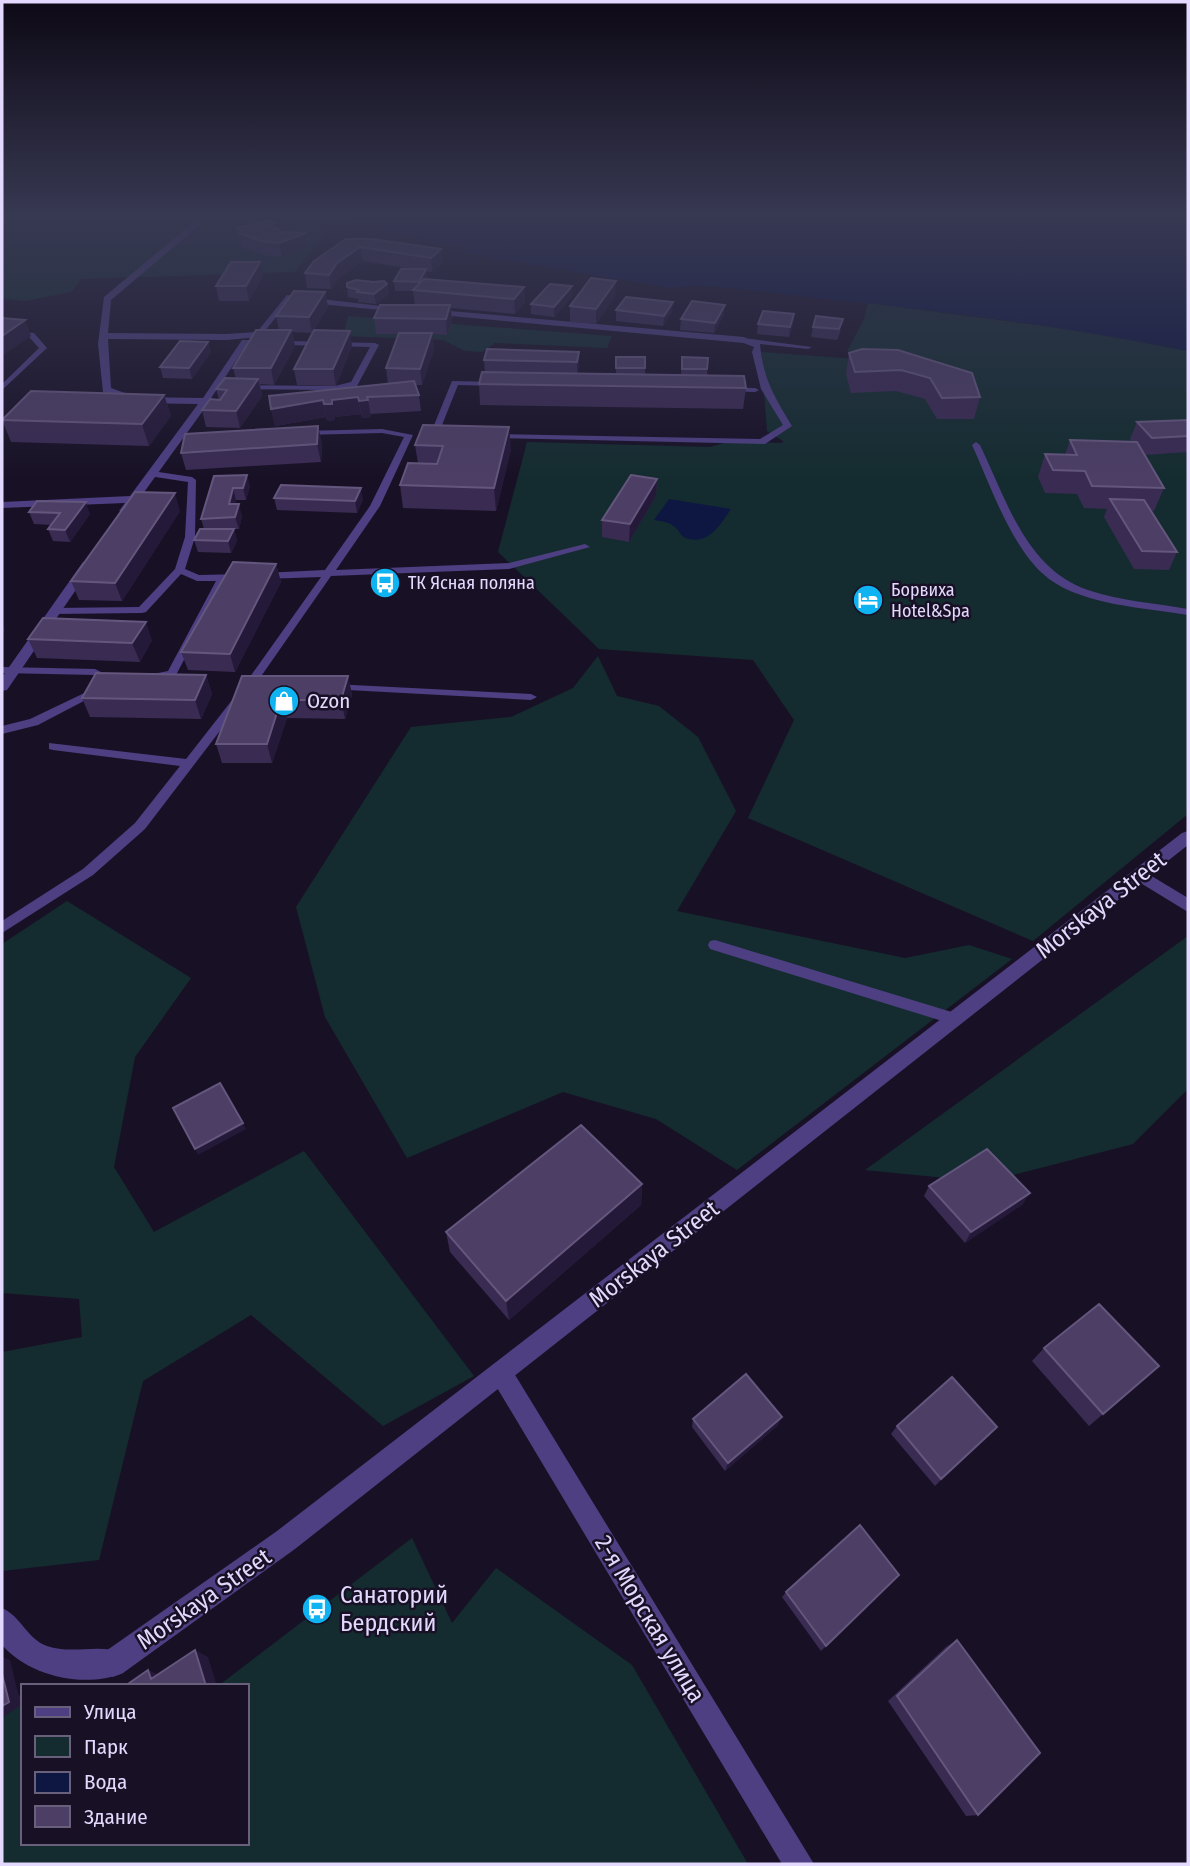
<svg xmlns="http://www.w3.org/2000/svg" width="1190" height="1866" font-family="'Fira Sans Condensed',sans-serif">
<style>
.green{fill:#142c30}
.water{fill:#0d1742}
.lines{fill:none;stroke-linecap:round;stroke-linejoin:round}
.service{fill:#4d3f82;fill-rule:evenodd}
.minor{fill:#4d3f82;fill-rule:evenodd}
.tertiary{fill:#4d3f82;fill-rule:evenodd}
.wall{fill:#3a2b53}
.shaded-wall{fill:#251939}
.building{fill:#4c3e65;stroke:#64567d;stroke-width:2}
.labels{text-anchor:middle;stroke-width:5;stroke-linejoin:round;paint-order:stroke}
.far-poi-label{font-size:18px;fill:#e3d8fd;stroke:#181126;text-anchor:start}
.poi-label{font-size:21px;fill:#e3d8fd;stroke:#181126;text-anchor:start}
.near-street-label{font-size:24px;fill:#e3d8fd;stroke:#181126}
.near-poi-label{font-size:24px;fill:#e3d8fd;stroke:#181126;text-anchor:start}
</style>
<rect width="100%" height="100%" fill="#181126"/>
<path class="green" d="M2 216H284L327 231 295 272 81 279 72 292 26 301 2 299Z
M868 303 1084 331 1188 351V814L1033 941 748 818 794 720 753 660 599 649 498 552 527 442 710 447 731 441 782 443 783 441 767 431 761 352 856 359 857 354 847 351 864 319Z
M348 316 612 336 607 348 495 343 482 352 465 351 443 340 343 336Z
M598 656 617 696 659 706 698 737 736 811 677 911 905 958 969 945 1012 959 737 1170 656 1119 563 1092 407 1158 325 1017 296 907 411 727 511 717 573 688Z
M67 901 191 978 135 1057 114 1167 154 1232 304 1151 474 1376 383 1426 251 1315 143 1381 99 1560 2 1571V1352L82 1337 79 1299 2 1293V944Z
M1188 936V1089L1133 1144 986 1182 865 1170Z
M412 1538 452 1623 496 1568 632 1665 748 1864H2V1693L23 1696V1843H247V1686H218Z"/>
<path class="water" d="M340 216H1188V351C1063 326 936 310 809 297 769 293 711 282 671 288L457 252 469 249 399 234Z
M669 499 731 509C719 527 707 547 683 537 674 524 672 523 654 520Z"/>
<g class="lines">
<path class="service" d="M2 330 34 333 47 348 2 390V384L39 348 29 337 2 334Z
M744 338 812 347 808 349 760 344C763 379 774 396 792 426L765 444 492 438 488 436 492 434 760 439 783 425 761 389 752 352 754 347 741 342Z
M242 340 375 343 379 345 357 386 335 390 217 389 208 403H202L201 401ZM247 344 370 347 351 382 335 386 220 385Z
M452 381 496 382 500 384 496 386 458 385 438 435 431 437 430 435Z
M726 387 755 388 759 390 755 392 723 391 722 389Z
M382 429 413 435 380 506 336 570 509 563 585 544 590 547 509 569 331 576 255 685 145 829 93 875 2 933V921L83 869 135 823 180 766 53 750 49 749V743L186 759 247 681 321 577 263 579 258 576 263 573 325 570 370 506 404 437 382 433 303 435 299 433 303 431Z
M976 442 980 445C1006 499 1026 569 1088 590 1120 601 1155 603 1188 609V615C1146 608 1084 605 1049 579 1012 551 991 486 972 445Z
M152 471 192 477 196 480 195 537 185 569 199 575 243 574 248 577 243 580H226L176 675 147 681 143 680V676L168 671 216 581H197L181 574 146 612 142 613 54 614 49 611 54 608 139 607 175 569 185 537 188 482 149 476 148 474Z
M2 667 95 669 101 672 95 675 2 673Z
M333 684 531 694 537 697 531 700 329 689 327 687Z
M97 687 101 688V692L38 725 2 734V726L30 719Z
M715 940 955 1013 960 1015 962 1019 960 1023 955 1025 710 949 708 945 710 941Z"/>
<path class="minor" d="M194 222 201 224 111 300 108 333 227 334 257 332 287 295 406 309 402 312 289 301 260 337 227 340 108 339 111 388 136 397 205 398 210 401 129 513 119 511 125 503 2 508V502L130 496 198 404 135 403 103 392 98 344 104 297Z
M427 309 744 337 749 340 744 343 430 314Z
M87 561 93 565 7 690 2 691V677L83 562Z
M1140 869 1188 898V912L1134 879 1132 875 1134 871Z
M501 1361 509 1365 814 1864H782L493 1381 489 1373 493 1365Z
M2 1608C21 1616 27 1639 47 1646 72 1655 99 1643 123 1653L127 1663 123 1673C84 1689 29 1676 2 1645Z"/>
<path class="tertiary" d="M1188 831V845L295 1549 123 1673 113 1677 103 1673 99 1663 103 1653 277 1531 1182 833Z"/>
</g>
<path class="wall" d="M275 223 276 228 280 232 308 247 282 257 264 255 242 247 237 228Z
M346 239 441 249 443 263 432 272 426 271 427 279 524 287 525 302 515 314 451 308 452 320 447 335 432 334 434 349 422 385H416L419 395 421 411 370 414 371 417 362 418 361 414 335 417V420L327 421 326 417 275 426 271 409 388 384 386 368 399 334H376L374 318 415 305 413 291H395L394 281 412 269 363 261 339 278 331 289 307 288 305 273Z
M260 262 263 276 249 301H219L216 286Z
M387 284 389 294 376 304 358 302V299L348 297 347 287Z
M572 286V297L554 317 531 314V304Z
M325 292 328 307 312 333 292 332 295 346 274 385 260 384 262 396 240 428 206 427 202 410 219 400 216 389 236 379 233 368 279 330 276 316Z
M615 296 596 324 570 322V306Z
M616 310 672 312 663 326 616 321Z
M794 314 793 324 789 337 757 334 758 324Z
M724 315 714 333 680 330 681 319Z
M813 327 841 330 837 340 811 337Z
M350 331 352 346 336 386 297 385 294 369Z
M208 342 211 352 192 379 163 378 160 367Z
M862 349 980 397 974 419H937L925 399 896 391 851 393 846 374 849 353Z
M579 352 578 373 616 374V357H645V374L681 375 682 357 708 358 707 375 746 388 743 409 480 405 479 384 485 372 484 360Z
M164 395 171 416 149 446 11 442 2 420Z
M1188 420V452L1145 455 1142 451 1164 488 1154 511H1151L1177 552 1169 570 1134 569 1104 517 1107 509 1084 508 1077 494 1045 493 1038 477 1045 454 1065 455 1070 440 1133 442 1130 439 1137 422Z
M322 443 321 462 186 470 181 453Z
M415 445 511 449 496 511 403 508 400 485 418 463Z
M214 476 250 486 246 500H236L235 504 242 516 239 529H234L237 541 231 553 198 552 194 540 204 529 201 519Z
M657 479 656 496 629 542 602 537V520Z
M274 498 363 499 357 513 277 510Z
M180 511 122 601 79 600 71 581Z
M29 512 90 514 70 542 53 541 48 529 51 525 34 524Z
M276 564 281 582 235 672 188 670 181 652Z
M28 639 152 640 140 662 37 658Z
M206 675 212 694 201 719 90 717 82 698Z
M242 676H348L352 695 345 719 287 718 272 763H222L216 744Z
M642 1184 641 1205 509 1320 450 1252 446 1232Z
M929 1186 1023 1204 965 1243 924 1196Z
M1044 1348 1159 1366 1089 1426 1032 1361Z
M693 1419 778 1425 725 1471 692 1427Z
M897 1426 990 1435 935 1486 891 1434Z
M899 1575 821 1651 782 1597 786 1592Z
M957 1640 978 1815 966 1816 888 1701 946 1647Z"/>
<path class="shaded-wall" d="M306 233 308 247 282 257 279 243Z
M360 247 363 261 339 278 331 289 329 275 337 263Z
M441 249 443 263 432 272 431 258Z
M260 262 263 276 249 301 246 286Z
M426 269 427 279 420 292 419 282Z
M616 281 615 296 596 324V309Z
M387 284 389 294 376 304 374 294Z
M572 286V297L554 317V307Z
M524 287 525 302 515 314 514 299Z
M325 292 328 307 312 333 309 317Z
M673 302 672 312 663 326 664 316Z
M450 305 452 320 447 335 446 319Z
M725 305 724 315 714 333 715 323Z
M794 314 793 324 789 337 790 327Z
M25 320 31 336 2 356V336Z
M291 330 295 346 274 385 271 368Z
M350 331 352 346 336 386 333 369Z
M432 333 434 349 422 385 420 369Z
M208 342 211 352 192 379 189 368Z
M579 352V368L577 378V362Z
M258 379 262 396 240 428 236 411Z
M164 395 171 416 149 446 142 424Z
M358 397 361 414 335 417V420L327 421 324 404 332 400Z
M323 400 326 417 275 426 271 409Z
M368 400 371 417 362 418 359 401Z
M318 426 322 443 321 462 317 444Z
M509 427 511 449 496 511 494 488Z
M247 475 250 486 246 500 243 488Z
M657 479 656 496 629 542 630 524Z
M233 488 236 500 232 516 229 504Z
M361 488 363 499 357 513 355 501Z
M175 493 180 511 122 601 115 583Z
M86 502 90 514 70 542 65 530Z
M239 504 242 516 239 529 235 517Z
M234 529 237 541 231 553 228 541Z
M276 564 281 582 235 672 230 654Z
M146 622 152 640 140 662 132 643Z
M2 623 5 630 2 635Z
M206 675 212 694 201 719 195 700Z
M348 676 352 695 345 719 341 700Z
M281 700 287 718 272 763 267 744Z
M243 1123 246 1129 198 1155 195 1149Z
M642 1184 641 1205 509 1320 506 1301Z
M1030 1193 1023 1204 965 1243 971 1232Z
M782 1417 778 1425 725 1471 728 1463Z
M997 1427 990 1435 935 1486 941 1479Z
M195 1650 208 1657 217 1686H206Z
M2 1657 10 1660 21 1705 2 1718Z
M148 1670 162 1676 151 1679Z"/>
<path class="building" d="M268 221 275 223 266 226 279 229V232L306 233 279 243 261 241 239 233 243 230 237 228Z
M346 239H372L441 249 431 258 360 247 337 263 329 275 305 273 314 261Z
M231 262H260L246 286H216Z
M401 269H426L419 282 394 281Z
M591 278 616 281 596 309 570 306Z
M424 279 524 287 514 299 413 290Z
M356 280 373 282 384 281 387 284 374 294 357 292 359 290 347 287V283Z
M550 284 572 286 554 307 531 304Z
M294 291 325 292 309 317 276 316Z
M626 297 673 302 664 316 616 310Z
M692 301 725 305 715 323 681 319Z
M380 305H450L446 319 374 318Z
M763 311 794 314 790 327 758 324Z
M816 316 843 319 839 329 813 327Z
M2 318 25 320 2 336Z
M256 330H291L271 368H233Z
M314 330 350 331 333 369H294Z
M399 333H432L420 369 386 368Z
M180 341 208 342 189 368 160 367Z
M487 349 579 352 577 362 484 360Z
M862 349 898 350 972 373 980 397 942 398 930 378 901 370 855 372 849 353Z
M616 357H645V368H616Z
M682 357 708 358 707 369H682Z
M482 372 744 376 746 388 479 384Z
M225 378 258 379 236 411 202 410 210 399 220 400 227 390 216 389Z
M414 381 419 395 367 397 368 400 359 401 358 397 332 400V404H324L323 400 271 409 269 396Z
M31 391 164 395 142 424 2 420Z
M1188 420V436L1152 438 1137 422Z
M423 425 509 427 494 488 400 485 408 463 437 464 443 446 415 445Z
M318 426 317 444 181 453 185 434Z
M1070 440 1137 442 1164 488 1092 486 1085 471 1053 470 1045 454 1077 455Z
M247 475 243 488H233L229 504H239L235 517 201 519 214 476Z
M631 475 657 479 630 524 602 520Z
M281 485 361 488 355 501 274 498Z
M135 492 175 493 115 583 71 581Z
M1110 499 1144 500 1177 552 1142 551Z
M37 501 86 502 65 530 48 529 60 513 29 512Z
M200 529H234L228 541 194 540Z
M233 562 276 564 230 654 181 652Z
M43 618 146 622 132 643 28 639Z
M96 673 206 675 195 700 82 698Z
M242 676H348L341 700H281L267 744H216Z
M220 1083 243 1123 195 1149 173 1108Z
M581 1125 642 1184 506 1301 446 1232Z
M987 1149 1030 1193 971 1232 929 1186Z
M1099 1304 1159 1366 1103 1414 1044 1348Z
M746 1374 782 1417 728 1463 693 1419Z
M952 1377 997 1427 941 1479 897 1426Z
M860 1525 899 1575 826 1646 786 1592Z
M957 1640 1040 1753 978 1815 897 1696Z
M195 1650 206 1686H125L148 1670 151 1679Z
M2 1674 9 1702 2 1706Z"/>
<linearGradient id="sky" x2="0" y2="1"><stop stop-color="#0d0915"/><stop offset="0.45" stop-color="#373852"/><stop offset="1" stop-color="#373852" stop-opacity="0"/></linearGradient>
<rect width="1190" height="478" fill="url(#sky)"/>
<defs>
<g id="bus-disc" transform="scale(1.575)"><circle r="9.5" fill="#0fb3f1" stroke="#181126"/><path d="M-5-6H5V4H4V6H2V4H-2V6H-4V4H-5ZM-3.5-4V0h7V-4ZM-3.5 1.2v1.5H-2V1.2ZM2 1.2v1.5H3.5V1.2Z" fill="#fff"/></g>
<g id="hotel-disc" transform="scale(1.575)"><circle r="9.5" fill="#0fb3f1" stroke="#181126"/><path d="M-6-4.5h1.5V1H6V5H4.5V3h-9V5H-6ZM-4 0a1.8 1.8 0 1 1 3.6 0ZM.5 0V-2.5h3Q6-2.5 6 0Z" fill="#fff"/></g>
<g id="shop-disc" transform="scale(1.575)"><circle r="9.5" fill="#0fb3f1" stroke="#181126"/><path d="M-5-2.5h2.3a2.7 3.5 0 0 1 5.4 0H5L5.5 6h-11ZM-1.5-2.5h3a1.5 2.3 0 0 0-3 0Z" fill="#fff"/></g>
</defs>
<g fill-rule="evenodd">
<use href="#bus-disc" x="385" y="583"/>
<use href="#hotel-disc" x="868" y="600"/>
<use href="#shop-disc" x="284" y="701"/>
<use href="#bus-disc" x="317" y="1609"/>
</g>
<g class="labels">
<g class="far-poi-label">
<text x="408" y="589">ТК Ясная поляна</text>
<text x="891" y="596">Борвиха<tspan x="891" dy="21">Hotel&amp;Spa</tspan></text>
</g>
<g class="poi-label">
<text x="307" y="708">Ozon</text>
</g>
<g class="near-street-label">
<text transform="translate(1101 905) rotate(-38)" y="8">Morskaya Street</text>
<text transform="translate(654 1254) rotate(-38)" y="8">Morskaya Street</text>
<text transform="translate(204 1599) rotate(-35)" y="8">Morskaya Street</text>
<text transform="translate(650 1619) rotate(59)" y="8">2-я Морская улица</text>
</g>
<g class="near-poi-label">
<text x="340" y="1603">Санаторий<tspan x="340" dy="28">Бердский</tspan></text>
</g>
</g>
<rect width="1190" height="1866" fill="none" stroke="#e3d8fd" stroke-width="7"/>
<rect x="21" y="1684" width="228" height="161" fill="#181126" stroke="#69617c" stroke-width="2"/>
<rect x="35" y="1707" width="35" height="10" fill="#4d3f82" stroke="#69617c" stroke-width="2"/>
<text x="84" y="1719" font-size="21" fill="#e3d8fd">Улица</text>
<rect x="35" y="1736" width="35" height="21" fill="#142c30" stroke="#69617c" stroke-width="2"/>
<text x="84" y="1754" font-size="21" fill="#e3d8fd">Парк</text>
<rect x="35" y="1772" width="35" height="21" fill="#0d1742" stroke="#69617c" stroke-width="2"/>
<text x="84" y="1789" font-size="21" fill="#e3d8fd">Вода</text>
<rect x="35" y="1806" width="35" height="21" fill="#4c3e65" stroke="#69617c" stroke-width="2"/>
<text x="84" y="1824" font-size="21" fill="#e3d8fd">Здание</text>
</svg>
